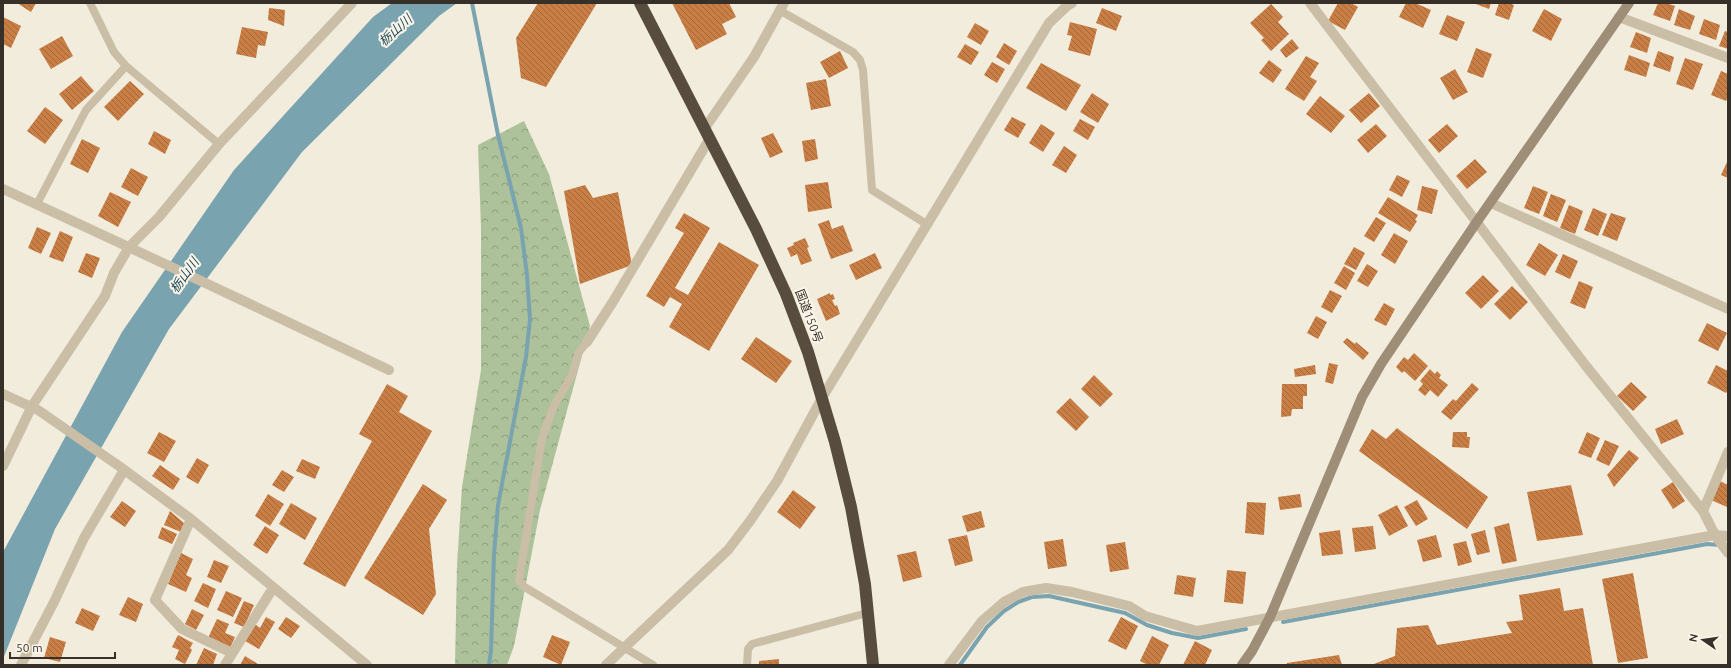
<svg xmlns="http://www.w3.org/2000/svg" width="1731" height="668" font-family="Ubuntu,'Noto Sans JP',sans-serif">
<style>
.forest{fill:url(#forest-crowns)}
.water{fill:#7aa3b0}
.lines{fill:none;stroke-linecap:round;stroke-linejoin:round}
.stream{stroke:#7aa3b0;stroke-width:4}
.building{fill:url(#building-back-hatch)}
.lane{stroke:#cbbea7;stroke-width:8}
.street{stroke:#cbbea7;stroke-width:10}
.secondary{stroke:#9e8e78;stroke-width:10}
.highway{stroke:#584c3f;stroke-width:12}
.labels{text-anchor:middle;stroke-width:4;stroke-linejoin:round;paint-order:stroke}
.street-label{font-size:12px;fill:#373028;stroke:#faf5e8}
.water-label{font-size:13px;font-style:italic;fill:#1d4959;stroke:#faf5e8}
</style>
<defs>
<pattern id="forest-crowns" width="20" height="18" patternUnits="userSpaceOnUse"><rect width="20" height="18" fill="#adc29b"/><path d="M2 6a3 3 0 1 1 6 0M12 15a3 3 0 1 1 6 0" fill="none" stroke="#8e9e7e"/></pattern>
<pattern id="building-back-hatch" width="6" height="6" patternUnits="userSpaceOnUse"><rect width="6" height="6" fill="#c87e44"/><path d="M-1 5l2 2M0 0l6 6M5-1l2 2" fill="none" stroke="#a36839"/></pattern>
</defs>
<rect width="100%" height="100%" fill="#f2ecdc"/>
<path class="forest" d="M524 121 549 174 590 326 540 510 514 646 507 665H455L457 565 462 487 481 370V228L478 145Z"/>
<path class="water" d="M392 3H457L439 16 302 152 169 329 55 529 3 659V552L122 332 234 170 373 17Z"/>
<g class="lines">
<path class="stream" d="M472 3 498 135 521 228 527 275 530 319 526 357 498 505 494 554 491 651 489 665
M1283 622 1707 544 1720 545
M960 665 987 627 1004 611 1018 602 1032 597 1049 596 1125 613 1147 625 1172 633 1198 638 1246 629"/>
</g>
<path class="building" d="M17 3H36L31 12Z
M538 3H597L546 87 521 78 516 38Z
M672 3H729L736 17 722 24 727 34 696 50Z
M1338 3H1351L1358 7 1345 30 1328 21Z
M1406 3H1415L1431 10 1423 28 1399 17Z
M1473 3H1491L1489 9Z
M1499 3H1508L1514 5 1509 20 1495 15Z
M1658 3H1666L1675 6 1670 21 1653 15Z
M1271 4 1283 17 1278 22 1289 34 1271 51 1261 40 1264 38 1250 23Z
M269 8 285 10 284 26 268 20Z
M1102 8 1122 16 1116 31 1096 23Z
M1544 9 1562 19 1551 41 1532 31Z
M1679 9 1695 16 1690 30 1674 25Z
M1447 15 1465 22 1457 41 1439 34Z
M3 17 21 26 11 48 3 44Z
M1704 19 1720 25 1716 40 1699 34Z
M1070 22 1097 29 1090 56 1068 50 1072 36 1067 35Z
M975 23 989 31 981 45 967 37Z
M242 27 268 32 265 46 258 45 256 58 236 54Z
M1725 31 1728 32V49L1719 46Z
M1636 32 1651 38 1647 53 1630 47Z
M62 36 73 56 51 69 39 49Z
M1292 39 1299 48 1286 58 1280 50Z
M1004 43 1017 51 1009 65 996 57Z
M965 44 979 52 971 65 957 57Z
M1476 48 1492 54 1483 78 1467 72Z
M840 51 848 68 829 78 820 62Z
M1658 51 1674 57 1670 72 1653 66Z
M1629 55 1650 63 1646 77 1624 70Z
M1306 56 1319 63 1310 77 1317 81 1304 101 1285 89Z
M1685 58 1703 64 1693 90 1676 84Z
M1269 60 1282 70 1273 83 1259 73Z
M992 62 1005 69 997 83 984 75Z
M1041 63 1081 85 1066 111 1026 88Z
M1455 69 1468 92 1453 100 1440 78Z
M1721 71 1728 74V97L1726 101 1711 95Z
M81 76 94 91 72 110 59 94Z
M826 79 831 106 811 110 806 83Z
M130 81 144 94 118 121 104 107Z
M1092 93 1109 104 1098 123 1080 112Z
M1369 93 1380 106 1361 123 1349 110Z
M1320 96 1345 116 1331 133 1306 114Z
M45 107 63 120 45 144 27 131Z
M1012 117 1026 124 1018 138 1004 130Z
M1080 119 1095 127 1088 140 1073 131Z
M1041 124 1055 133 1043 152 1029 143Z
M1376 124 1387 136 1368 153 1357 140Z
M1447 124 1458 136 1439 153 1428 140Z
M154 131 171 140 165 154 148 144Z
M773 133 783 152 770 158 761 138Z
M82 139 100 148 88 173 70 164Z
M815 139 818 159 805 162 802 141Z
M1064 146 1077 155 1066 173 1052 165Z
M1475 159 1487 172 1467 189 1456 176Z
M1728 160V178L1721 175Z
M131 168 148 177 138 196 121 187Z
M1397 175 1410 181 1402 197 1389 190Z
M828 182 832 208 808 212 805 185Z
M585 185 593 198 618 192 632 265 580 284 564 191Z
M1422 186 1438 190 1432 214 1417 210Z
M1533 186 1548 192 1539 214 1524 208Z
M110 192 131 202 118 227 98 216Z
M1551 194 1566 200 1557 222 1543 216Z
M1388 197 1418 215 1415 220 1417 221 1410 232 1378 213Z
M1569 205 1583 211 1575 234 1560 228Z
M1593 208 1607 214 1598 236 1584 230Z
M684 213 710 228 675 288 688 295 719 242 759 265 709 351 669 327 682 304 670 297 664 307 646 296 684 233 675 228Z
M1611 213 1626 218 1617 241 1602 235Z
M1376 217 1386 223 1374 242 1364 236Z
M829 220 832 229 843 225 853 251 831 259 818 224Z
M37 227 51 233 41 254 28 248Z
M60 231 73 237 63 262 49 257Z
M1394 233 1408 241 1395 264 1381 255Z
M805 238 809 247 807 248 812 261 801 265 797 254 791 257 787 248 794 245 793 243Z
M1539 243 1558 255 1545 276 1526 265Z
M1354 247 1365 253 1356 270 1344 264Z
M86 253 100 258 92 278 78 272Z
M875 253 882 268 856 280 849 265Z
M1563 254 1578 261 1570 279 1555 272Z
M1367 264 1378 271 1368 287 1357 281Z
M1344 266 1355 273 1346 290 1334 283Z
M1483 275 1499 291 1481 309 1465 293Z
M1579 281 1593 287 1585 309 1570 303Z
M1512 286 1528 302 1510 320 1494 304Z
M1330 290 1342 296 1332 313 1321 307Z
M830 293V295L833 294 835 299 832 300 835 306 837 305 840 314 826 321 817 299Z
M1384 303 1395 309 1386 326 1374 320Z
M1316 316 1327 322 1318 339 1307 333Z
M1707 323 1727 333 1718 351 1698 341Z
M756 337 792 361 776 383 741 359Z
M1347 338 1355 344 1356 342 1369 353 1363 360 1343 342Z
M1414 353 1428 366 1415 381 1404 371 1402 373 1396 367 1404 357 1408 360Z
M1329 363 1338 365 1333 384 1325 382Z
M1315 365 1316 374 1295 377 1294 369Z
M1716 365 1728 371V390L1726 393 1707 383Z
M1430 369 1435 374 1437 371 1441 375 1439 378 1448 385 1438 397 1430 390 1425 396 1418 390 1423 384 1420 381Z
M1094 375 1113 394 1100 407 1081 389Z
M1631 382 1647 397 1633 411 1617 396Z
M1472 383 1479 389 1451 420 1441 412 1453 399 1456 401Z
M387 384 408 396 399 412 432 431 345 587 303 564 372 441 359 434Z
M1282 384H1307V396H1303V409H1292L1291 416 1281 417Z
M1070 398 1089 417 1076 431 1056 412Z
M1677 419 1684 434 1661 444 1655 429Z
M1397 428 1488 497 1467 529 1359 451 1372 429 1386 439Z
M159 432 176 441 164 462 147 453Z
M1453 432H1467V437H1470L1469 448 1452 447Z
M1587 432 1600 438 1591 458 1578 453Z
M1605 440 1619 446 1609 466 1596 460Z
M1629 450 1639 458 1614 487 1607 475Z
M197 458 209 465 198 484 186 477Z
M302 459 320 467 315 479 296 471Z
M160 465 180 479 173 490 152 476Z
M282 470 294 477 284 492 272 485Z
M1720 481 1728 485 1727 507 1711 500Z
M1673 482 1685 501 1673 509 1661 490Z
M423 484 447 500 429 529 436 594 423 615 364 578Z
M1571 485 1583 535 1537 541 1527 492Z
M793 490 816 507 800 529 777 512Z
M268 494 284 504 270 526 255 516Z
M1300 494 1302 507 1280 510 1278 497Z
M1417 500 1428 519 1416 526 1404 507Z
M122 501 136 511 125 527 110 517Z
M1247 502 1266 503 1264 535 1245 533Z
M291 503 317 518 305 540 279 524Z
M1397 505 1408 526 1389 536 1378 515Z
M170 511 185 524 181 532 164 525Z
M981 511 985 527 967 532 962 516Z
M1509 523 1517 561 1502 564 1494 527Z
M265 526 279 535 267 554 253 545Z
M1373 526 1376 549 1355 552 1352 528Z
M162 527 177 534 172 544 158 538Z
M1340 530 1343 554 1322 556 1319 533Z
M1485 530 1490 552 1477 555 1471 534Z
M967 535 973 561 955 566 948 539Z
M1436 535 1442 557 1423 562 1417 540Z
M1063 539 1067 566 1048 569 1044 542Z
M1466 541 1472 562 1458 566 1453 544Z
M1125 542 1129 569 1110 572 1106 545Z
M916 551 922 577 903 582 897 555Z
M181 553 193 559 186 575 192 578 186 592 168 584Z
M214 560 229 566 221 583 207 577Z
M1227 570 1246 572 1243 604 1224 602Z
M1633 573 1648 658 1618 663 1602 579Z
M1177 575 1196 578 1193 597 1174 594Z
M203 583 216 589 208 608 194 601Z
M1560 588 1564 611 1583 608 1593 665H1371L1395 656 1397 628 1428 625 1437 645 1512 633 1506 622 1523 620 1519 595Z
M226 591 242 598 233 617 217 610Z
M128 597 143 604 136 622 119 615Z
M244 601 254 605 244 627 234 623Z
M82 608 100 616 93 631 75 623Z
M192 609 204 615 196 630 185 624Z
M266 617 275 622 259 649 245 641 255 624 260 628Z
M286 617 300 626 291 638 278 629Z
M1121 617 1138 626 1126 650 1108 641Z
M217 619 229 624 225 633 235 637 230 648 208 638Z
M178 635 193 643 190 648 192 650 185 664 175 659 179 650 172 647Z
M552 635 570 642 561 665 543 657Z
M1152 636 1169 645 1159 665H1148L1140 661Z
M50 637 66 642 60 662 44 658Z
M1195 641 1212 650 1205 665H1183Z
M204 648 217 654 213 665H196Z
M1339 655 1342 665H1287V663Z
M245 656 258 664V665H240Z
M779 659V665H759V661Z"/>
<g class="lines">
<path class="lane" d="M90 3 114 52 126 66 219 144
M779 10 853 52 860 60 863 70 872 190 928 225
M37 204 86 110 126 66
M587 342 579 352 572 375 554 406 542 438 519 580 523 586 653 665
M747 665 748 649 752 644 867 613"/>
<path class="street" d="M1310 3 1586 366 1703 511 1715 535 1728 536
M1619 17 1728 58
M705 128 754 57 784 3
M3 189C132 248 261 309 389 370
M1491 203 1728 309
M587 342 614 300 710 138
M3 394 38 410 119 466 191 519 367 665
M3 466 32 406 105 296 114 273 129 247 159 217 219 144 352 3
M1703 511 1728 452
M191 519 155 600 182 629 232 653
M21 665 54 602 84 538 124 470
M225 665 273 588
M606 665 728 550 750 521 777 481 822 398 1049 23 1067 6 1072 3
M949 665 982 621 1004 602 1023 592 1046 588 1072 592 1129 606 1145 616 1197 631 1715 535 1728 553"/>
<path class="secondary" d="M1242 665 1252 651 1270 617 1362 397 1381 364 1476 223 1629 3"/>
<path class="highway" d="M640 3 756 229 786 294 808 352 835 442 851 507 865 584 873 665"/>
</g>
<g class="labels">
<g class="street-label">
<text transform="translate(809 316) rotate(69)" y="4">国道150号</text>
</g>
<g class="water-label">
<text transform="translate(395 30) rotate(-42)" y="5">栃山川</text>
<text transform="translate(184 275) rotate(-54)" y="5">栃山川</text>
</g>
</g>
<rect width="1731" height="668" fill="none" stroke="#373028" stroke-width="8"/>
<g transform="translate(1703 640) rotate(283)" stroke="#faf5e8" stroke-width="3" paint-order="stroke">
<path d="M0-3L7 15L0 10L-7 15Z" fill="#373028"/>
<text y="-6" font-size="11" font-weight="bold" text-anchor="middle" fill="#373028">N</text>
</g>
<path d="M10 652v6h105v-6" fill="none" stroke="#373028" stroke-width="2"/>
<text x="16" y="652" font-size="12" fill="#373028" stroke="#faf5e8" stroke-width="3" paint-order="stroke">50 m</text>
</svg>
